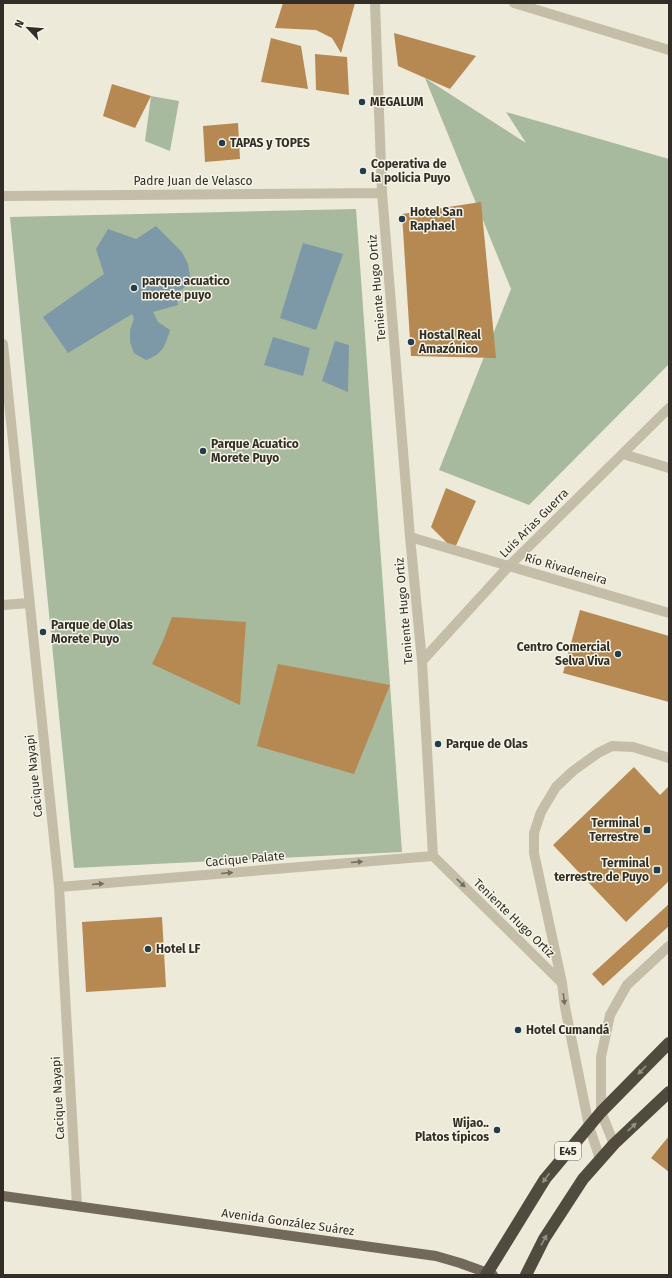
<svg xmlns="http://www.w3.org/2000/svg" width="672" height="1278" font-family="'Fira Sans',sans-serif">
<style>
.green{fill:#a7ba9d}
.water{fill:#7d98a6}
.building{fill:#b58951}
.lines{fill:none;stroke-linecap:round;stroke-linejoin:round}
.minor{stroke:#c4bda8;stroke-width:10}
.major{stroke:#72695a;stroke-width:10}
.highway{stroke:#514b3f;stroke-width:12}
.oneway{fill:#746e61}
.oneway2{fill:#938f82}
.poi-dot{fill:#233d4d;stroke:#f6f4e6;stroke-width:1.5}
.labels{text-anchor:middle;stroke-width:3;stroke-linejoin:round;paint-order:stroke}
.shield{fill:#f6f4e6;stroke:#6d6960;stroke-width:1}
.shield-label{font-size:11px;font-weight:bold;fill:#322e27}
.poi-label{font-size:12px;font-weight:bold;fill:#322e27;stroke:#f6f4e6;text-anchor:start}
.street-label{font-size:12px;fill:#322e27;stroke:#f6f4e6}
</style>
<rect width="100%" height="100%" fill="#edeada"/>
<path class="green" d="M425 78 526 143 506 112 669 159V364L529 505 439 470 511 289Z
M151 96 179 101 170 151 145 141Z
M356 209 402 852 74 868 10 217Z"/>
<path class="water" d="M156 226 182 252 188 264 191 282 176 294 178 305 153 312 158 322 170 330C165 346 163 354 146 360L134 353 130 342V330L134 319 132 314 68 353 43 317 104 274 96 249 108 229 136 239Z
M303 243 343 254 316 330 280 318Z
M273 337 310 348 303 376 264 365Z
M335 341 349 345 348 392 322 381Z"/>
<path class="building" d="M283 3H355L341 53 332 38 316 30 275 28Z
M394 33 476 56 450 89 398 66Z
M271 38 301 46 308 89 261 82Z
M315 54 347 57 349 95 316 90Z
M112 84 151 96 135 128 103 116Z
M238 123 240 159 205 162 203 126Z
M481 202 496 358 411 356 402 214Z
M446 488 476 501 454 550 431 527Z
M580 610 669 636V702L563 673Z
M172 617 246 622 240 705 152 664 163 641Z
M278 664 390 685 354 774 257 746Z
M634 767 660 795 669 786V881L626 922 553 845Z
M669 904V926L603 986 592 974Z
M162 917 166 987 86 992 82 922Z
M669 1136V1172L651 1158Z"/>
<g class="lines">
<path class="minor" d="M375 3 382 193 410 537 422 661 433 856 562 983 565 1007 589 1126 600 1159
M514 3 669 50
M3 196 382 193
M3 344 59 887 77 1206
M623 454 669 468
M410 537 669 613
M3 605 29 603
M422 661 509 566 669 408
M59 887 433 856
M562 983 534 853V833L541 812 556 787 573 771 598 753 612 746 633 747 669 758
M614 1144 601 1112V1057L610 1015 627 985 669 946"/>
<path class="major" d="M3 1196 436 1256 460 1263 493 1275"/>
<path class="highway" d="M486 1275 545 1179 601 1112 669 1043
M526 1275 544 1239 583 1179 614 1144 669 1092"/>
</g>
<defs><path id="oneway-solid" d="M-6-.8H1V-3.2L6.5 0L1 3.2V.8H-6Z"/></defs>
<g class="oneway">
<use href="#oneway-solid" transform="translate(357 862) rotate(-5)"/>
<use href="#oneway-solid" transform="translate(227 873) rotate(-5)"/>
<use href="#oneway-solid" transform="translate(461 883) rotate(44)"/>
<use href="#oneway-solid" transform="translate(98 884) rotate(-5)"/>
<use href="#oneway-solid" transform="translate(564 999) rotate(83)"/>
</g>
<g class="oneway2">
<use href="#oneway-solid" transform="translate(642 1070) rotate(134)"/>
<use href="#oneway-solid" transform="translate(632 1127) rotate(-43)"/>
<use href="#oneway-solid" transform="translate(546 1178) rotate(126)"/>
<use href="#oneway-solid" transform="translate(544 1240) rotate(-61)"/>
</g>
<g class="poi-dot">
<circle cx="362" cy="102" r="4"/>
<circle cx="222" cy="143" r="4"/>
<circle cx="363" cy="171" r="4"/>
<circle cx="402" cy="219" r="4"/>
<circle cx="134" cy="288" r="4"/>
<circle cx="411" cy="342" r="4"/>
<circle cx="203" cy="451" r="4"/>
<circle cx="43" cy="632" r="4"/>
<circle cx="618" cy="654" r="4"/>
<circle cx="438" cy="744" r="4"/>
<rect x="643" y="826" width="8" height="8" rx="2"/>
<rect x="653" y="866" width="8" height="8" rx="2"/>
<circle cx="148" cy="949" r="4"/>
<circle cx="518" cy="1030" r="4"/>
<circle cx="497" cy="1130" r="4"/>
</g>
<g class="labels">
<rect class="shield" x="555" y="1142" width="26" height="18" rx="3"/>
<g class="shield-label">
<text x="568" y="1155">E45</text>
</g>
<g class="poi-label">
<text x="370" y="106">MEGALUM</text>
<text x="230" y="147">TAPAS y TOPES</text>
<text x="371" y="168">Coperativa de<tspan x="371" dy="14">la policia Puyo</tspan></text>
<text x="410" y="216">Hotel San<tspan x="410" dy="14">Raphael</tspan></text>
<text x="142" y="285">parque acuatico<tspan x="142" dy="14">morete puyo</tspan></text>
<text x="419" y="339">Hostal Real<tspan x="419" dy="14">Amazónico</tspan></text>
<text x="211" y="448">Parque Acuatico<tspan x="211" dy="14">Morete Puyo</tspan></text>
<text x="51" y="629">Parque de Olas<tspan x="51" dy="14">Morete Puyo</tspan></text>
<text x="610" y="651" text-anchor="end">Centro Comercial<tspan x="610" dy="14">Selva Viva</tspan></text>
<text x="446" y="748">Parque de Olas</text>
<text x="639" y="827" text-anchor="end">Terminal<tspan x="639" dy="14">Terrestre</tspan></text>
<text x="649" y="867" text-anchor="end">Terminal<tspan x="649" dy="14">terrestre de Puyo</tspan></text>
<text x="156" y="953">Hotel LF</text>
<text x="526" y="1034">Hotel Cumandá</text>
<text x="489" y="1127" text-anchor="end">Wijao..<tspan x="489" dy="14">Platos típicos</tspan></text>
</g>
<g class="street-label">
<text x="193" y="185">Padre Juan de Velasco</text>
<text transform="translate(377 288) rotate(-95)" y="4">Teniente Hugo Ortiz</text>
<text transform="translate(534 523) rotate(-45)" y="4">Luis Arias Guerra</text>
<text transform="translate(566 569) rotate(16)" y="4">Río Rivadeneira</text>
<text transform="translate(404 611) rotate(-95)" y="4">Teniente Hugo Ortiz</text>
<text transform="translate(34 776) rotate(-96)" y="4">Cacique Nayapi</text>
<text transform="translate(245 859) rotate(-5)" y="4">Cacique Palate</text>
<text transform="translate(514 918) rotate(44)" y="4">Teniente Hugo Ortiz</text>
<text transform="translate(58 1098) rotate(-93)" y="4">Cacique Nayapi</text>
<text transform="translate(288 1222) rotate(8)" y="4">Avenida González Suárez</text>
</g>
</g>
<rect width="672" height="1278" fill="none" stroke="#322e27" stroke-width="8"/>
<g transform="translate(28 28) rotate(296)" stroke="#f6f4e6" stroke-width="3" paint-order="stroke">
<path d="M0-3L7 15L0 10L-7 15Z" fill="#322e27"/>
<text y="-6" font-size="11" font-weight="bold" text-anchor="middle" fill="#322e27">N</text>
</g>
</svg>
